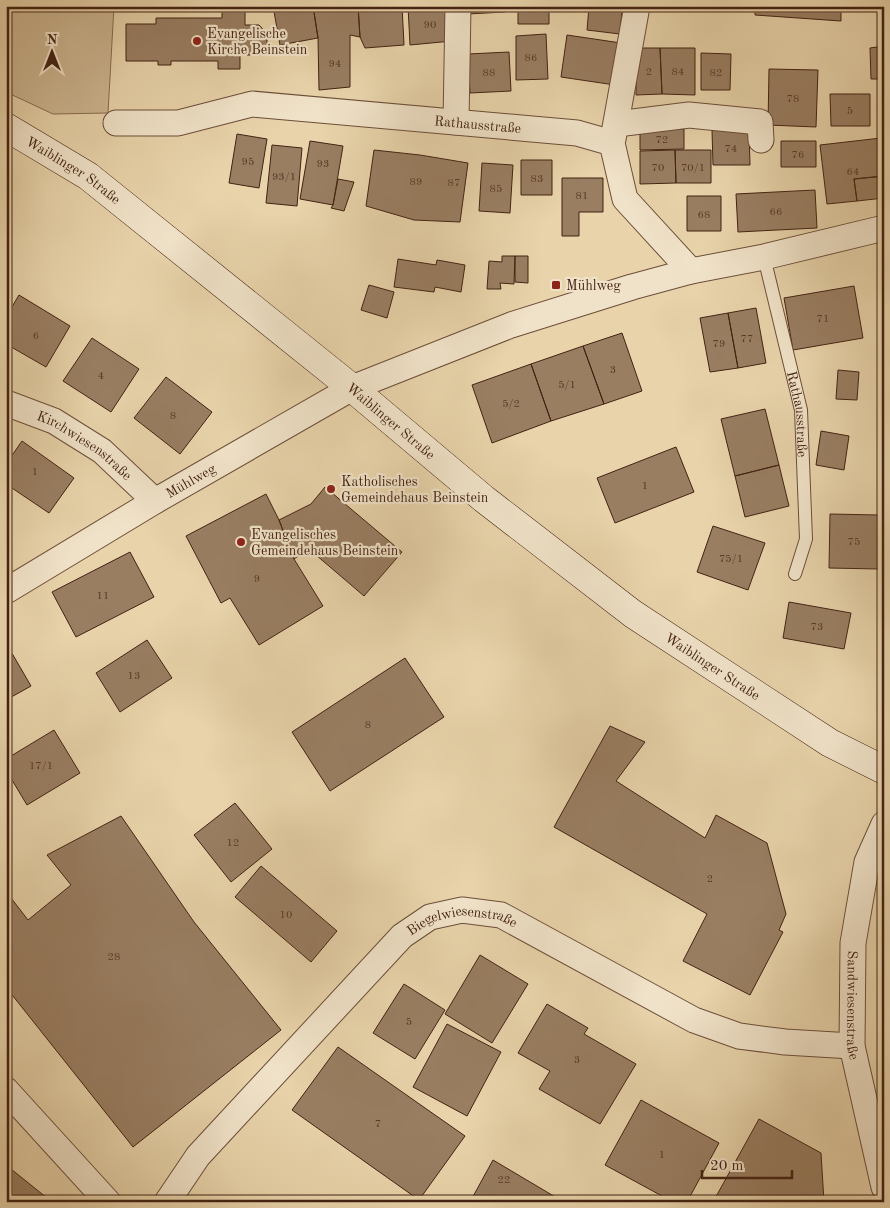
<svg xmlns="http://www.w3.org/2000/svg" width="890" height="1208" font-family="'Old Standard TT',serif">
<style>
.green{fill:#ccb590;stroke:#886c52}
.building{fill:#997e62;stroke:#432213}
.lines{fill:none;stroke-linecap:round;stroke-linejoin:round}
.lane-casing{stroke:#6c4e39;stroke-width:14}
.street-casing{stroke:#6c4e39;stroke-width:27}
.secondary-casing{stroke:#432213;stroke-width:29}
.lane{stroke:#f0e2c8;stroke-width:12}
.street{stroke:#f0e2c8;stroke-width:25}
.secondary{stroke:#f0e2c8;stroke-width:28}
.poi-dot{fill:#8f2418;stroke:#f0e2c8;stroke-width:2}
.labels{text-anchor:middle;stroke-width:4.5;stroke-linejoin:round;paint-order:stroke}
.number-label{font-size:11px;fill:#583927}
.poi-label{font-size:14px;fill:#432213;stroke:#f0e2c8;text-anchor:start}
.street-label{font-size:14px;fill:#432213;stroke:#f0e2c8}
</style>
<rect width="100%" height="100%" fill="#e8d3aa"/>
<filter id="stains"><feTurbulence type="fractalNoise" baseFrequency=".004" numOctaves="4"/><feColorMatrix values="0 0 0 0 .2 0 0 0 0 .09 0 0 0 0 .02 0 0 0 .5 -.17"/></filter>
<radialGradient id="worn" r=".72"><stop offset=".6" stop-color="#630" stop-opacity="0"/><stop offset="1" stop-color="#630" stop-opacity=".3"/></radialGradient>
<path class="green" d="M6 6H114L108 113 53 114 6 92Z"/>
<path class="building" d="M273 6H313L318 38 280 45Z
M313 6H358L360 37 350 35V87L319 90 318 38Z
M358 6H402L404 45 365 48 360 37Z
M408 6H451L452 41 410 45Z
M467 6H505V12L467 14Z
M518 6H549V24H518Z
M755 6H841V21L755 15Z
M589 7 622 11 620 34 587 30Z
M222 8H245V25H259L267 33V49L259 55H240V69H218V61H171V65H158V61H126V24H156V18H222Z
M546 34 548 79 516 80V36Z
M567 35 621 43 615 85 561 77Z
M884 46V79H871L870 48Z
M636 48H660L662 94 636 95Z
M660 48H695V95L662 94Z
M509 52 511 91 470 93 468 54Z
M701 53 731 54 730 90H701Z
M769 69 818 70 816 127 768 125Z
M830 94H870V126H831Z
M640 129H684V149L640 150Z
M712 130H749L750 165H713Z
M237 134 267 139 259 188 229 183Z
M881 138 884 176 854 179 857 201 827 204 820 145Z
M310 141 343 146 333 205 300 199Z
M781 141H816V167H781Z
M272 145 302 148 297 206 266 203Z
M374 150 420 155 468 163 460 222 414 220 366 206Z
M675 150H711V183H676Z
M675 150 676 183 640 184V151Z
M521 160H552V195H521Z
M482 163 513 165 510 213 479 211Z
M884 176V198L857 201 854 179Z
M562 178H603V212H579V236H562Z
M338 179 354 182 344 211 331 208 333 205Z
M815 190 817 228 738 232 736 194Z
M687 196H721V231H687Z
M502 256H515L514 284 500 283 501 289H487L489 261 502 262Z
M515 256H528V283L515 282Z
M398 259 436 265 437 260 465 265 461 292 435 287 434 292 394 287Z
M369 285 394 292 387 318 361 310Z
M854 286 863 338 793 350 784 298Z
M19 295 70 326 46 367 6 344V317Z
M756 308 766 363 738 368 728 313Z
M728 313 738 368 710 372 700 318Z
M622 333 642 391 604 404 583 346Z
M92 338 139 369 111 412 63 381Z
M583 346 604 404 551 421 531 364Z
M531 364 551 421 492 443 472 385Z
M838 370 859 372 857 400 836 399Z
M166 377 212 412 180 454 134 418Z
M765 409 779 465 735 476 721 419Z
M821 431 849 436 844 470 816 465Z
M22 441 74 478 49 513 6 484V464Z
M676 447 694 492 615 523 597 478Z
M779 465 789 506 745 517 735 476Z
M325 487 402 552 364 596 309 549 294 559 279 520 311 504Z
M266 494 279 520 294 559 323 606 259 645 230 598 221 603 186 536Z
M830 514 879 515V569L829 568Z
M713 526 765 543 748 590 697 572Z
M130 552 154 597 76 637 52 592Z
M789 602 851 613 844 649 783 638Z
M147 640 172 678 120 712 96 673Z
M6 643 31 686 6 700Z
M405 658 444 717 330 791 292 732Z
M610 726 645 742 616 781 705 838 716 815 767 843 786 914 779 930 783 932 750 995 683 961 707 914 554 827Z
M54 730 80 773 27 805 6 770V759Z
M235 803 272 849 231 882 194 835Z
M121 816 194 922 281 1030 133 1147 9 991 6 994V896L8 894 28 920 71 885 47 855Z
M261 866 337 931 311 962 235 897Z
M480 955 528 984 492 1043 445 1014Z
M404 984 445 1010 415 1059 373 1033Z
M547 1004 588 1028 584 1034 636 1064 600 1124 539 1089 550 1071 518 1053Z
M447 1024 501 1052 467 1116 413 1087Z
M338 1047 465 1136 419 1200 292 1110Z
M641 1100 719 1143 687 1202H673L605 1165Z
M759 1119 821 1153 824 1202H713Z
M493 1160 557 1198 555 1202H470Z
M6 1165 52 1202H6Z"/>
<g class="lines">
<g class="lane-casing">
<g id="lane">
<path id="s1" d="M764 257 801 410 806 539 795 574"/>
</g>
</g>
<g class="street-casing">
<g id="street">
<path d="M456 122 458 6"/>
<path id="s2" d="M116 123H178L252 104 577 133 612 143 625 199 691 271"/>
<path d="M617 124 689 115 760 122 761 140"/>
<path d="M613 139 637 6"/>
<path id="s3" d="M6 403 54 421 102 451 155 501"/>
<path id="s4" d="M6 591 155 501 352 388 511 325 632 287 691 271 764 257 884 228"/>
<path id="s5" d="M884 824 867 862 853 943 852 1046 884 1187"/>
<path d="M6 1090 108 1202"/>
<path id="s6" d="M167 1202 198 1156 402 936 430 917 462 910 501 915 694 1020 739 1036 785 1042 852 1046"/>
</g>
</g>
<g class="secondary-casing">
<g id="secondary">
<path id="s7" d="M6 127 88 176 352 388 484 499 633 614 830 743 884 770"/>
</g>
</g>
<use href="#lane" class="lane"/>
<use href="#street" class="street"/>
<use href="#secondary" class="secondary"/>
</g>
<g class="poi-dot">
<circle cx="197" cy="41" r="5"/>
<rect x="551" y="280" width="10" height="10" rx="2.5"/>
<circle cx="331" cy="489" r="5"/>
<circle cx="241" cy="542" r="5"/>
</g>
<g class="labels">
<g class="number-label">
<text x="430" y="28">90</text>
<text x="531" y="61">86</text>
<text x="335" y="67">94</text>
<text x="649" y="75">2</text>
<text x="678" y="75">84</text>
<text x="489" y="76">88</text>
<text x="716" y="76">82</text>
<text x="793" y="102">78</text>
<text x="850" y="114">5</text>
<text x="662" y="143">72</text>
<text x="731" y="152">74</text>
<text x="798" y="158">76</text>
<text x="248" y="165">95</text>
<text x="323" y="167">93</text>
<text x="658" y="171">70</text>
<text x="693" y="171">70/1</text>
<text x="853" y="175">64</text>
<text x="284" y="180">93/1</text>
<text x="537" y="182">83</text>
<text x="416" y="185">89</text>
<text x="454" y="186">87</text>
<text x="496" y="192">85</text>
<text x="582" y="199">81</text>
<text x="776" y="215">66</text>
<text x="704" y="218">68</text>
<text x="823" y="322">71</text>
<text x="36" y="339">6</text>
<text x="747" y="342">77</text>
<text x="719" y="347">79</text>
<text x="613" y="373">3</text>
<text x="101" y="379">4</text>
<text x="567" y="388">5/1</text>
<text x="511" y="407">5/2</text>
<text x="173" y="419">8</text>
<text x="35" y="475">1</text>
<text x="645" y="489">1</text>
<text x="854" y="545">75</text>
<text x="731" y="562">75/1</text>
<text x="257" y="582">9</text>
<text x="103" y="599">11</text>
<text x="817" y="630">73</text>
<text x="134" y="679">13</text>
<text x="368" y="728">8</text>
<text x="41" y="769">17/1</text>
<text x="233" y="846">12</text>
<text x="710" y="882">2</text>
<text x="286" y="918">10</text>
<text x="114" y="960">28</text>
<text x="409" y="1025">5</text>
<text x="577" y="1063">3</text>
<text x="378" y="1127">7</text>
<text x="662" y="1158">1</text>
<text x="504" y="1183">22</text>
</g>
<g class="poi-label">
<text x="207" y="38">Evangelische<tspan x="207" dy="16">Kirche Beinstein</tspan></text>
<text x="566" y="290">Mühlweg</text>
<text x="341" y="486">Katholisches<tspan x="341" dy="16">Gemeindehaus Beinstein</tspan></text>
<text x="251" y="539">Evangelisches<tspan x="251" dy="16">Gemeindehaus Beinstein</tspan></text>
</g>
<g class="street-label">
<text dy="5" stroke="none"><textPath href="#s2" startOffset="365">Rathausstraße</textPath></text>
<text dy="5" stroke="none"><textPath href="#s7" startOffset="80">Waiblinger Straße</textPath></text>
<text dy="5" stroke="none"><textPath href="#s1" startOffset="161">Rathausstraße</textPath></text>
<text dy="5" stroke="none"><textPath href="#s7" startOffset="485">Waiblinger Straße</textPath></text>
<text dy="5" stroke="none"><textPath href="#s3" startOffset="90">Kirchwiesenstraße</textPath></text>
<text dy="5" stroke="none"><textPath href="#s4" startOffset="215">Mühlweg</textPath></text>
<text dy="5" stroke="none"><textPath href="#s7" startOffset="890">Waiblinger Straße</textPath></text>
<text dy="5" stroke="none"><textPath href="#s6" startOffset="421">Biegelwiesenstraße</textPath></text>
<text dy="5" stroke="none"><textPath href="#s5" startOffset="186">Sandwiesenstraße</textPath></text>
</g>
</g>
<rect width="890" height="1208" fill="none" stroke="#e8d3aa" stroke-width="25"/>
<rect x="8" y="8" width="875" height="1193" fill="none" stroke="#432213" stroke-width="2.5"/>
<rect x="12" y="12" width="865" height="1183" fill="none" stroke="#432213"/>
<g transform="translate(52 52)" stroke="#f0e2c8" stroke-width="4" paint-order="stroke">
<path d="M0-4L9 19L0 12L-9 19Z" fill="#432213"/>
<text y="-8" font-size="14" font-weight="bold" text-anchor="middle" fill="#432213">N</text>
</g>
<path d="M702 1170v8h90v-8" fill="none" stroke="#432213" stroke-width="2.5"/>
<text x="710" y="1170" font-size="15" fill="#432213" stroke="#f0e2c8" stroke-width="4" paint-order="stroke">20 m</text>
<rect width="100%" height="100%" filter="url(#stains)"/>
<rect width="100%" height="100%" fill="url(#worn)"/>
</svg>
